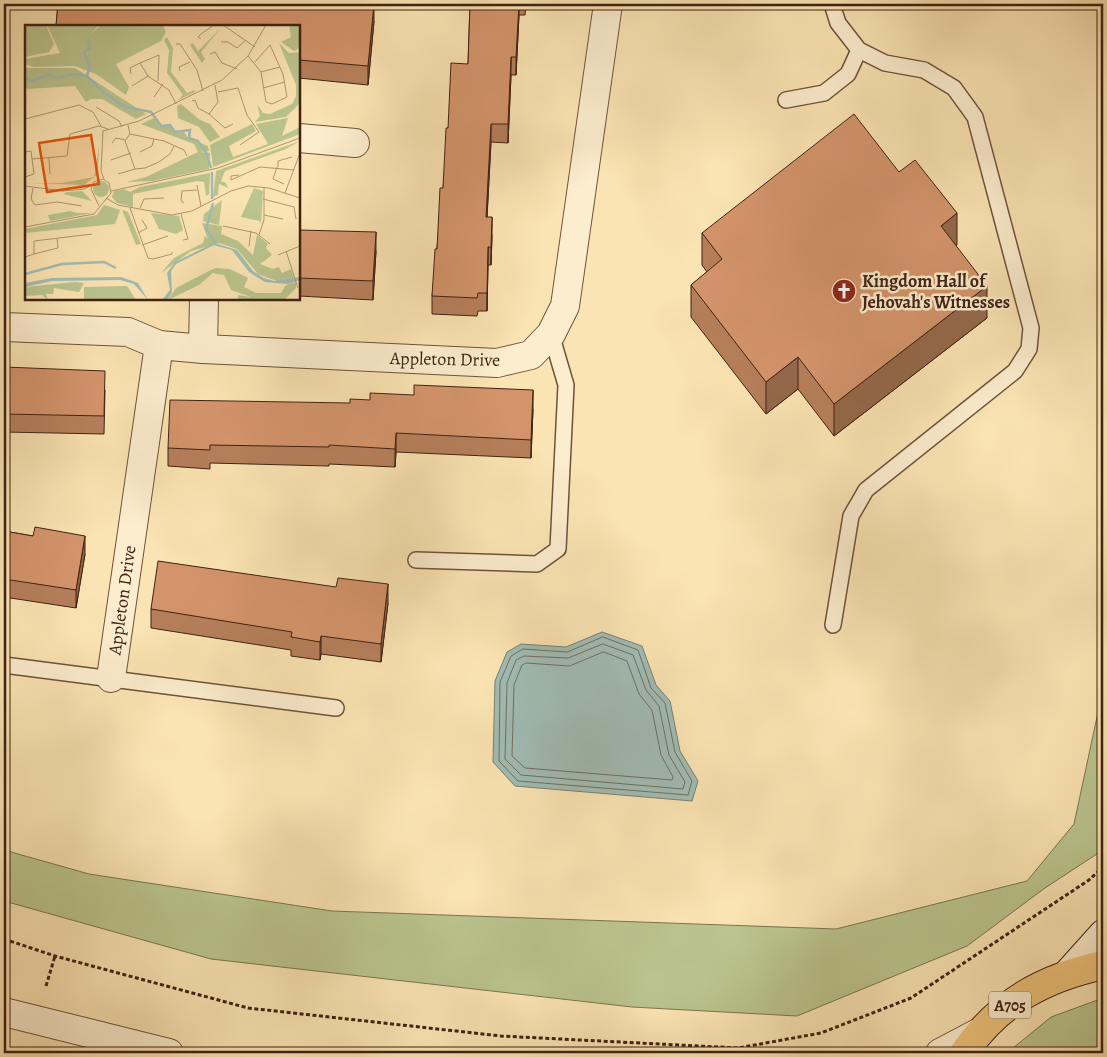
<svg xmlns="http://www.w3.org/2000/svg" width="1107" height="1057" font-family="Alegreya,serif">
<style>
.green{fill:#bbc58f;stroke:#7e7351}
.water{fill:#a1bdb5;stroke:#7a7f74}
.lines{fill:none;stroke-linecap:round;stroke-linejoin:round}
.shore{stroke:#706f64;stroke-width:1}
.lane-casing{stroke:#6f523b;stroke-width:18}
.street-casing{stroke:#6f523b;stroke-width:30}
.secondary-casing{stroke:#402113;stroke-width:30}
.primary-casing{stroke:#402113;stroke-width:30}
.path{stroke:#402113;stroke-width:3;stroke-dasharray:4 2.5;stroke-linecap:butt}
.lane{stroke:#fcedce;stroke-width:15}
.street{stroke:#fcedce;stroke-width:28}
.secondary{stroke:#fcedce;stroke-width:28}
.primary{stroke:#eec27a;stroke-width:28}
.wall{fill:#b67f5c;stroke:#402113}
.shaded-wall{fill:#94684b;stroke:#402113}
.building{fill:#d4946b;stroke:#402113}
.labels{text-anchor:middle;stroke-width:5;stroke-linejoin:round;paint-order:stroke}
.shield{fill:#fcedce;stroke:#785e4b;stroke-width:1}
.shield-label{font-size:16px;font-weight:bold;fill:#402113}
.poi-label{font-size:18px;font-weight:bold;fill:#402113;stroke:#fcedce;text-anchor:start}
.street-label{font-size:18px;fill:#402113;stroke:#fcedce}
.inset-river{fill:none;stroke:#a1bdb5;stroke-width:2.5}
.inset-road{fill:none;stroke:#b09673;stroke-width:1}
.view{fill:#e0560c;fill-opacity:0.15;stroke:#e0560c;stroke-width:2.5}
.inset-edge{fill:none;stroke:#402113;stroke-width:2.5}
</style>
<rect width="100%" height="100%" fill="#fbe4b3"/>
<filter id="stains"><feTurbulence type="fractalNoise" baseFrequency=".004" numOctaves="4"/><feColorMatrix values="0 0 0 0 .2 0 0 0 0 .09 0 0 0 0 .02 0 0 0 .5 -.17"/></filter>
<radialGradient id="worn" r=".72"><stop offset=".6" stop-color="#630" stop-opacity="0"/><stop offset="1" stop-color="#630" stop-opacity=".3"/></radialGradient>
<path class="green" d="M1103 689V850L1045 888 967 946 797 1016 632 1007 211 959 4 901V850L89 874 332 911 836 929 1027 881 1074 824Z
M1103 998V1053H1007L1051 1017Z"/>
<path class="water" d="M602 632 642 646 656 685 670 701 680 751 698 781 692 801 515 786 493 762 495 681 507 652 521 644 566 647Z"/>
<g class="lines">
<path class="shore" d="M603 637 638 650 651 688 665 703 675 752 692 781 688 795 518 781 499 761 500 682 511 656 523 649 567 652Z
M603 644 633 655 646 690 659 706 669 755 685 782 683 789 521 775 505 759 507 683 516 660 524 656 568 658Z
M604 652 627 661 639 694 652 710 661 755 673 777 672 780 525 768 512 756 514 685 522 665 526 663 569 666Z"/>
<g class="lane-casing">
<path id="lane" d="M832 4 838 23 859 50 885 63 924 70 954 88 975 117 1031 328 1029 349 1015 371 866 490 851 516 833 625
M786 100 824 93 848 74 859 50
M416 560 537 564 558 549 566 385 551 334
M4 665 336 708"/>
</g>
<g class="street-casing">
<path id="street" d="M299 138 355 143
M4 327 128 332 159 345 203 349 497 363 531 355 551 334 565 306 608 4
M203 349 204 299
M111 678 159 345
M4 1012 169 1053
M940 1053 978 1033"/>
</g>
<g class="secondary-casing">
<path id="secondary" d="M1068 973 1103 934"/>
</g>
<g class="primary-casing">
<path id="primary" d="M964 1053C999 1002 1044 978 1103 965"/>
</g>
<path class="path" d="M4 939 55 956 248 1008 501 1036 738 1048 821 1033 911 998 1089 880 1103 867
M46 986 55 956"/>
<use href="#lane" class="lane"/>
<use href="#street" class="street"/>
<use href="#secondary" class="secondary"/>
<use href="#primary" class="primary"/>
</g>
<path class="wall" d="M58 4 374 21 368 85 299 78V26H56Z
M470 4H526L525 15H519L516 75H511L508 143 491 142 487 217 492 236 491 265H488L487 311H478L477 316 432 314V296L443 188 448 128 468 64Z
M4 198 7 246V264H4Z
M299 230 376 251 373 300 299 296Z
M702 233 957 245 956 246 987 318 834 436 798 389 766 414 691 317V285L707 272 702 265Z
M4 367 105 390 104 434 4 432Z
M350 403 533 409 531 458 396 452 395 467 329 464V466L210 463V469L168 466V448Z
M4 531 33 536 85 554 76 608 4 597Z
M388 603 381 662 321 654 320 660 291 656V650L151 628V609Z"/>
<path class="shaded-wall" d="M374 4V21L368 85V66Z
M519 4V15L516 75V57Z
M511 57V75L508 143V124Z
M491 124V142L486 236V217Z
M957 213V245L941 258V226Z
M492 217V236L491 265V247Z
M376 232V251L373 300V281Z
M488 247V265L487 311V293Z
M987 286V318L834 436V404Z
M798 357V389L766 414V382Z
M533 390V409L531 458V440Z
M396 433V452L395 467V449Z
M85 536V554L76 608V590Z
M388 584V603L381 662V644Z
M321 636V654L320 660V642Z"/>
<path class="building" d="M58 4H374L368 66 299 60V26H56Z
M470 4H519L516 57H511L508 124H491L486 217H492L491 247H488L487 293H478L477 298 432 296 435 249H437L440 188H443L446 128H448L451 63 468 64Z
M854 114 899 172 915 160 957 213 941 226 987 286 834 404 798 357 766 382 691 285 722 259 702 233Z
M4 198H5L7 246H4Z
M299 230 376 232 373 281 299 278Z
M4 367 105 371 104 416 4 414Z
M414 385 533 390 531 440 396 433 395 449 329 445V447L210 445V450L168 448 170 400 350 403V399L370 400V393L414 395Z
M35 527 85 536 76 590 4 579V531L33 536Z
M158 561 336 587 338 578 388 584 381 644 321 636 320 642 291 637 292 632 151 609Z"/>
<defs>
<g id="church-disc" transform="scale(1.25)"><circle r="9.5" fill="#8f2418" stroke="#fcedce"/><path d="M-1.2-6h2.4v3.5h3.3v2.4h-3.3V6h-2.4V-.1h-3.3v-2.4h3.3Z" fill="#fff"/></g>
</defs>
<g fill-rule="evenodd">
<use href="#church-disc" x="844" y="291"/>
</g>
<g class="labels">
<rect class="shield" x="989" y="991.5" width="42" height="27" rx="4"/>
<g class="shield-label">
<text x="1010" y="1011">A705</text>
</g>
<g class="poi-label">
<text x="862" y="287">Kingdom Hall of<tspan x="862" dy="21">Jehovah's Witnesses</tspan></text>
</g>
<g class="street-label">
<text transform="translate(445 359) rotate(1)" y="6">Appleton Drive</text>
<text transform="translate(122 600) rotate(-82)" y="6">Appleton Drive</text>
</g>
</g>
<g transform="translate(25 25)">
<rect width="275" height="275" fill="#fbe4b3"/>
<path d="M0 0H21L29 19 24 27 0 32ZM22 0H74L65 10 76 0H138L141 7 136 16 91 39 104 62 101 70 71 49 50 41 9 42 0 39V34L35 28ZM264 0H275V23L269 26 256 17 266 12ZM196 3 176 27 180 34 177 38 165 20 168 18 173 26ZM142 12 148 23 146 47 162 68 169 65 170 67 153 75 158 70 142 48 144 25 139 15ZM254 18 264 28 275 27V78L261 92 230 97 235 91 232 79 238 88 245 89 267 79 271 71V60ZM0 43H50L121 89 111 94 77 74H66L61 77 50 61 3 64 0 62ZM156 79 175 95 185 99 195 112 185 117 174 102 153 93 152 81ZM129 93 135 102 144 100 150 108 159 107 163 113 183 121 184 126 175 127 185 128 184 144 127 156 101 157 121 152 173 127 169 119 116 99ZM263 93 257 111 275 102V109L188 142 185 120 227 99 231 106 204 121 208 132 243 119 231 99ZM275 116 261 124 200 146 196 156 201 158 203 163 194 159 193 170 188 172 191 146ZM74 121 73 149 59 160 7 158H37L69 152ZM185 148 184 169 181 171 179 157 172 156 108 169V182L92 178 87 172 89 166 99 164 105 167 115 162ZM68 164a8 8 0 1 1 16 0a8 8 0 1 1-16 0ZM229 163 238 166 236 199 235 196 216 192ZM57 166 67 176 38 169 42 167ZM197 175 194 200 178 196 179 189ZM79 180 95 185 90 199 0 208V204L72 190ZM97 185 103 187 116 219 111 220ZM45 186 52 188H67L25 196 23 190ZM126 188 154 191 158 205 151 209 134 204ZM177 198 197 201 196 209 213 216 228 230 232 210 243 219 241 223 247 230 235 239 248 244 254 242 257 248 266 244 269 253 252 256 233 249 212 224 194 218 166 226 136 248 149 233 178 218 180 211 183 214ZM190 243 205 244 223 253 219 262 231 268H256L261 260 271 257V263L259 275H263H213V270L226 272 206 265 199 250 188 248 174 260 143 275 151 263ZM50 257 59 258 54 267 29 263 28 269H21L23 275 17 270 0 271 1 262ZM102 261 111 275H59V262Z" fill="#bbc58f"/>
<path d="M189 218 212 225 228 246 239 253 249 256 275 252V255L263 259 240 257 224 247 207 225 189 220 151 239 146 246 147 268 142 275H137L145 265 142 248 150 237ZM96 252 113 258 123 275 109 259 95 255 27 256 0 262V258L27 253Z" fill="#a1bdb5"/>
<path class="inset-river" d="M62 50 65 43 59 27 65 23 63 14M0 52 6 56 23 50 33 53 49 49 62 51 78 67 100 82 126 87 136 101 145 100 150 107 165 105 164 113 173 116 181 127 186 143M187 147V174M188 178 181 204 191 218M0 249 37 239 79 237 91 243"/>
<path class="inset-road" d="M198 0 230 22M176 14 173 12 176 9 189 0M196 17H203L212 23 221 15M151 19H155L172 45 178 66M185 29 190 27 197 38 212 44M223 31 236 47 241 77 247 79 262 72 258 49 245 20 230 37M115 38 134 30 133 56M155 46 154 42 165 37M236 47 255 42M106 49 105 43 115 38 123 51 144 65 151 79M190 60 193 77 184 89 200 103 208 99M107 61 123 51M238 63 260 57M193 67 213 63 222 90 234 107 215 120M129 72 138 59M167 76 170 75 173 83 184 89M71 82 94 96 97 102M0 94 54 80 68 87 76 101M78 106 114 96 197 55 223 31 241 0M78 106 76 146 79 154M105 109 139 116 159 125 162 131M87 118 91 113 100 115M0 127 6 126 9 149 0 152M115 127 127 121 129 114M24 133 25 149M7 134 42 131 45 109 74 101 83 104M86 135 106 128M252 142 248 154 259 159M253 142V136L267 132M110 144 120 143 134 137 145 129 149 121M93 149 110 144 100 116 105 109 103 100M214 150 206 151V155L235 142 269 145M172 160 176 181M0 161 38 166 59 164 67 160M8 163 6 174 10 180 32 177 57 181M86 166 193 143 275 113M260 168 275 128M81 173 93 180 147 190 167 186 206 166 223 161 244 163 275 173M238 174 269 182 271 194M159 178 156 176 157 166 172 165M105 183 123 233 128 234 147 229V227M115 183 119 174 139 173M156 189 163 214 158 215M239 190 258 194M198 201 231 208 245 219M0 202 69 189 86 168 84 158 78 154 69 157 66 164 74 181M113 208 122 203 117 195M234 210 239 195V162M117 220 143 211M224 221 226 206M261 226 273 263M9 229 33 223 32 213M253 230 275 221M0 232 9 229V216L67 209"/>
<path class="view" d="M66 110 74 159 22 167 14 118Z"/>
<rect width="275" height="275" class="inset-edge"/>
</g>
<rect width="1107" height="1057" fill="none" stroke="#fbe4b3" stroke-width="20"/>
<rect x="5" y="5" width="1097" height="1047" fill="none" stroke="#402113" stroke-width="2.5"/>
<rect x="10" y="10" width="1087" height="1037" fill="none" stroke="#402113"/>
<rect width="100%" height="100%" filter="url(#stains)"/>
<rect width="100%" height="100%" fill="url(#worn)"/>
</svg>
